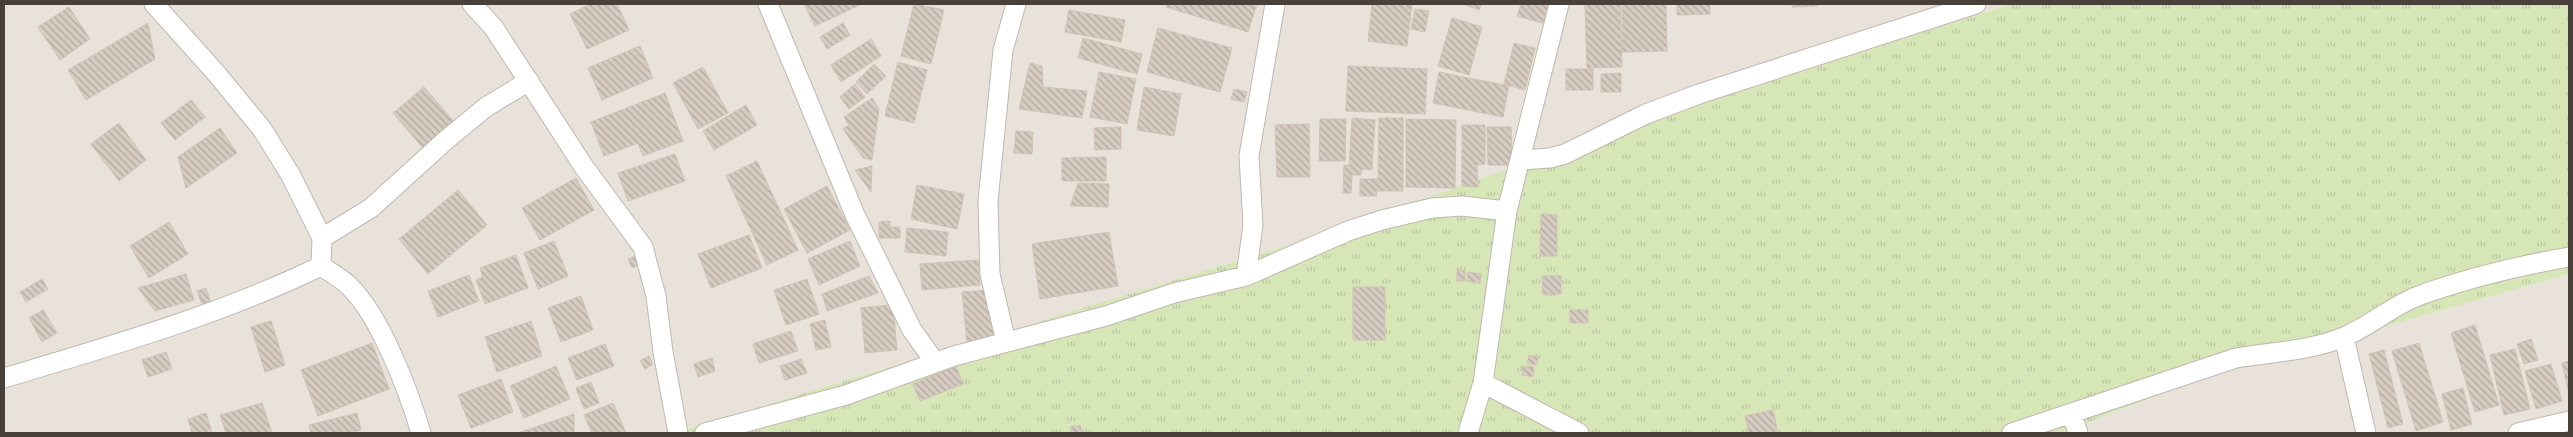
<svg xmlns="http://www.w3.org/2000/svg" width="2573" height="437" font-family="'Roboto Condensed',sans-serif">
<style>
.residential{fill:#e8e2da}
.grass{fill:url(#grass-tufts)}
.building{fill:url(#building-back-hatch);stroke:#d0c3b5}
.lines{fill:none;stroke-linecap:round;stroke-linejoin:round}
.minor-casing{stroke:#c0b8ae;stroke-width:21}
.minor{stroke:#fff;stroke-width:19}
</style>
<defs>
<pattern id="grass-tufts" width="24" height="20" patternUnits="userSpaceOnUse" patternTransform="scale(1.25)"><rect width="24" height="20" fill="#d6e6b7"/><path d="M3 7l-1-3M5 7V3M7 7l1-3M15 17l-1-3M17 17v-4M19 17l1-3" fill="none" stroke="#b9c69e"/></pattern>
<pattern id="building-back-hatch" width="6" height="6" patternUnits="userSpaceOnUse" patternTransform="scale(1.25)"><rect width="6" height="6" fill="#d6ccc1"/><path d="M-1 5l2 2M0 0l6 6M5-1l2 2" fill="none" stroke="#b0a79e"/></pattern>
</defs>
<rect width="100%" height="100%" fill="#f5f1eb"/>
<path class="residential" d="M4 4H2012L1652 119 1315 237 674 433H4Z
M2569 274V433H2060L2201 379Z"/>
<path class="grass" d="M2012 4H2569V274L2201 379 2060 433H674L1315 237 1652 119Z"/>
<path class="building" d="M591 4H617L629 30 587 49 570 14Z
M804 4H862L815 26Z
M914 4 944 10 931 64 901 56Z
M1167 4H1257L1248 32 1166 7Z
M1372 4H1412L1407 46 1368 41Z
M1463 4H1482L1479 10Z
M1521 4H1549L1543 23 1517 16Z
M1620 4 1622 67 1587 68 1585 5Z
M1622 4H1666L1667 51 1622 52Z
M1677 4H1710V14L1677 15Z
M1792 4H1817V6L1792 7Z
M69 7 90 39 60 60 38 27Z
M1415 9 1429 11 1425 32 1411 29Z
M1069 10 1125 20 1121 42 1065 32Z
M1452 18 1482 27 1469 75 1438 66Z
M148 23 155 59 86 100 68 70Z
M843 23 850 35 827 49 820 37Z
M1158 28 1232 48 1220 92 1147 72Z
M1083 38 1142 54 1137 74 1078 58Z
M871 39 881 56 841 82 831 65Z
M1514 43 1535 48 1525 90 1504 84Z
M640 46 653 78 602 100 588 68Z
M898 62 927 70 914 123 885 116Z
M1030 63 1042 66 1043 87 1087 91 1082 118 1019 109Z
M874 64 886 76 867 94 856 82Z
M1348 66 1427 69 1425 114 1346 111Z
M703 67 728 113 698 129 673 83Z
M1566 69H1593V90H1566Z
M1099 72 1136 79 1127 124 1090 117Z
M1439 72 1509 86 1503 117 1433 103Z
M1621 73V92H1601V74Z
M855 84 865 97 849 109 840 97Z
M424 87 457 125 424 149 393 113Z
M1144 87 1181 94 1174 136 1137 130Z
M1234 89 1247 92 1244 102 1231 99Z
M665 93 683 141 643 156 638 143 604 156 591 122Z
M872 98 879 109 872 160 863 158 843 129 849 125 844 117Z
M191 100 205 117 175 140 161 123Z
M746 105 757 125 714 150 703 131Z
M1352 118 1375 120 1372 170 1362 169 1361 175H1352L1351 193H1343L1344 165 1349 166Z
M1379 118H1403V191H1377L1376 196H1360V179H1378Z
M1320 119H1346L1345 161H1319Z
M1406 119 1456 120 1455 188 1406 187Z
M119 123 146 160 119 181 91 144Z
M1309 124 1310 177H1277L1275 125Z
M1462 125H1485V164L1477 165 1478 187 1462 186Z
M1121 127V149L1095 150 1094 128Z
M1487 127H1511L1512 165H1488Z
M220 128 237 153 186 188 178 157Z
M1016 131 1033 132 1032 154 1014 153Z
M675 154 685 181 628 201 618 173Z
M1106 157V181H1062V158Z
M757 161 798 250 767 265 726 176Z
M872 166 871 192 855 170Z
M576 178 594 210 540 240 522 208Z
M1078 183 1109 184 1108 207 1070 206Z
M917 185 964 194 957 229 911 219Z
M827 186 850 230 807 253 784 209Z
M458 190 487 225 428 274 399 239Z
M1541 214 1557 215V256H1540Z
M890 221V227H900V238H879V222Z
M169 222 188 254 149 278 130 246Z
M907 228 948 232 946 256 905 252Z
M1109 232 1118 286 1040 299 1032 244Z
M749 235 762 268 711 288 698 254Z
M554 241 568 276 538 289 524 253Z
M850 241 860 266 819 285 808 259Z
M516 255 528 288 485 304 476 280 483 277 480 268Z
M636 256 640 265 632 268 628 259Z
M978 260 980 285 922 290 920 264Z
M1457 270 1465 271V281H1457Z
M1468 272 1481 274 1480 283 1467 281Z
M186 274 194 300 155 311 138 288Z
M469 275 479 301 438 317 428 291Z
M869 276 878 293 827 311 822 294Z
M1542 276H1561V294L1543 295Z
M42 279 48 289 26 302 20 292Z
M807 279 819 314 786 325 774 290Z
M1353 287H1385V340H1353Z
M206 288 211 304 203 307 197 291Z
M992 290 996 341 967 343 962 292Z
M581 296 593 330 561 342 548 308Z
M888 305 894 317 897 350 865 353 861 308Z
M43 310 57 333 42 342 29 318Z
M1570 310H1588V323H1570Z
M825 320 831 347 816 350 810 324Z
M271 321 285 365 265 372 251 327Z
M531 321 542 356 497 372 485 337Z
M2475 325 2499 405 2475 412 2451 333Z
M791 331 798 351 759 363 753 344Z
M2531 339 2538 360 2524 364 2517 344Z
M372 343 389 389 318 416 301 370Z
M2419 343 2443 422 2416 431 2392 351Z
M605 344 614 366 577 380 568 358Z
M2515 349 2530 409 2504 415 2490 355Z
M2384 350 2403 424 2388 428 2369 354Z
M166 352 172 369 148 377 142 360Z
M1529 355 1538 357 1537 365 1527 363Z
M649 356 653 364 645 369 640 361Z
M712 358 715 371 698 377 694 364Z
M801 359 807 373 785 380 780 366Z
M2569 361V394L2562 363Z
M2551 364 2562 401 2536 409 2525 371Z
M556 366 570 399 524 418 510 386Z
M956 366 963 384 920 401 913 384Z
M1523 366 1534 367 1533 377 1522 375Z
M501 379 513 412 471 428 458 395Z
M591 382 599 403 584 409 576 388Z
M2463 388 2472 424 2451 430 2442 394Z
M262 403 272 433H226L220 415Z
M613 403 626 433H592L584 415Z
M1773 410 1778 433H1749L1745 416Z
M206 413 212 433H192L188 419Z
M357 413 361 430 351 433H311L309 425Z
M574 414V433H518Z
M1071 426H1081V433H1071Z"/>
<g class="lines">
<g class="minor-casing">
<path id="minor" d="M154 4 216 73 262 129 290 174 322 238 321 266
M472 4 494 28 584 167 643 247 656 296 663 352 678 433
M768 4 855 215 912 330 935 362
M1521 160 1550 158 1565 154 1646 114 1699 94 1976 4
M322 238 371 208 446 140 486 107 529 81
M321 266C330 272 341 278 349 286 380 315 409 392 421 433
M1246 276 1253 225 1249 156 1275 4
M2344 337 2366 433
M1006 342 990 274 988 201 1003 50 1016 4
M4 378C110 346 220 315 321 266
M1483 383 1579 433
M2072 414 2078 433
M705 433 846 395 954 356 1106 316 1174 293 1246 276 1348 231 1382 220 1432 208 1462 206 1507 211
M1468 433 1483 383 1507 211 1559 4
M2012 433 2236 358C2272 352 2310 351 2344 337 2370 326 2392 306 2418 296 2467 278 2518 266 2569 257
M2518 433 2569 421"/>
</g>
<use href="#minor" class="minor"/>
</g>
<rect width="2573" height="437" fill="none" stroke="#494139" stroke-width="10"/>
</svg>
